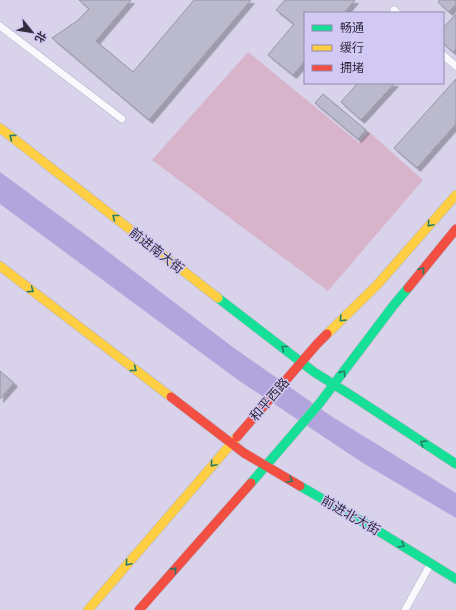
<svg xmlns="http://www.w3.org/2000/svg" width="456" height="610" font-family="Lora,'Noto Sans SC',serif">
<style>
.green{fill:#d8b4cb}
.water{fill:#b2a4dc}
.building{fill:#bbbacd;stroke:#9694a6;filter:url(#shadow)}
.lines{fill:none;stroke-linecap:round;stroke-linejoin:round}
.lane-casing{stroke:#b6b2c4;stroke-width:8}
.fast-casing{stroke:#b6b2c4;stroke-width:10}
.slow-casing{stroke:#b6b2c4;stroke-width:10}
.jam-casing{stroke:#b6b2c4;stroke-width:10}
.lane{stroke:#f9f8fc;stroke-width:7}
.fast{stroke:#16e098;stroke-width:9}
.slow{stroke:#ffcf43;stroke-width:9}
.jam{stroke:#f24e42;stroke-width:9}
.oneway{stroke:#247d66}
.labels{text-anchor:middle;stroke-width:3;stroke-linejoin:round;paint-order:stroke}
.street-label{font-size:13px;fill:#302c3d;stroke:#d2c8f4}
</style>
<defs>
<filter id="shadow"><feDropShadow dx="3.5" dy="3.5" stdDeviation="0" flood-color="#0004"/></filter>
</defs>
<rect width="100%" height="100%" fill="#d8d2ea"/>
<path class="green" d="M248 52 308 101 359 143 369 132 423 180 328 291 152 160Z"/>
<path class="water" d="M0 172 94 241 234 348 331 416 456 493V518L363 463 238 380 0 204Z"/>
<path class="building" d="M79 0H131L96 41 133 72 194 0H251L149 120 52 38 77 21 89 9Z
M285 0H355L344 13H305V61L293 75 268 55 294 24 276 10Z
M440 0H456V4L449 12 438 2Z
M456 14V49L453 52 443 43V28Z
M456 79V124L417 168 394 148Z
M358 83H395L361 120 341 102Z
M323 94 366 130 358 139 315 103Z
M0 371 14 383 0 399Z"/>
<g class="lines">
<g class="lane-casing">
<path id="lane" d="M394 10 397 13
M0 26 122 119
M443 55 456 66
M405 610 430 565"/>
</g>
<g class="fast-casing">
<path id="fast" d="M218 298 314 372 357 399 456 464
M251 483 319 404 393 306 408 288
M300 486 375 529 456 579"/>
</g>
<g class="slow-casing">
<path id="slow" d="M0 128 218 298
M0 266 171 397
M327 334 377 285 456 195
M88 610 237 437"/>
</g>
<g class="jam-casing">
<path id="jam" d="M408 288 456 229
M171 397 244 453 300 486
M237 437 317 344 327 334
M139 610 251 483"/>
</g>
<use href="#lane" class="lane"/>
<use href="#fast" class="fast"/>
<use href="#slow" class="slow"/>
<use href="#jam" class="jam"/>
</g>
<defs><path id="oneway-chevron" d="M-2-3.5L2.5 0L-2 3.5" fill="none" stroke-width="1.6" stroke-linecap="round" stroke-linejoin="round"/></defs>
<g class="oneway">
<use href="#oneway-chevron" transform="translate(12 137) rotate(-143)"/>
<use href="#oneway-chevron" transform="translate(115 217) rotate(-142)"/>
<use href="#oneway-chevron" transform="translate(430 224) rotate(131)"/>
<use href="#oneway-chevron" transform="translate(422 270) rotate(-50)"/>
<use href="#oneway-chevron" transform="translate(31 290) rotate(37)"/>
<use href="#oneway-chevron" transform="translate(342 319) rotate(136)"/>
<use href="#oneway-chevron" transform="translate(284 348) rotate(-142)"/>
<use href="#oneway-chevron" transform="translate(134 369) rotate(37)"/>
<use href="#oneway-chevron" transform="translate(343 373) rotate(-55)"/>
<use href="#oneway-chevron" transform="translate(423 443) rotate(-147)"/>
<use href="#oneway-chevron" transform="translate(213 464) rotate(131)"/>
<use href="#oneway-chevron" transform="translate(290 480) rotate(30)"/>
<use href="#oneway-chevron" transform="translate(402 545) rotate(32)"/>
<use href="#oneway-chevron" transform="translate(128 563) rotate(131)"/>
<use href="#oneway-chevron" transform="translate(174 570) rotate(-49)"/>
</g>
<g class="labels">
<g class="street-label">
<text transform="translate(157 250) rotate(38)" y="5">前进南大街</text>
<text transform="translate(269 399) rotate(-49)" y="5">和平西路</text>
<text transform="translate(351 515) rotate(30)" y="5">前进北大街</text>
</g>
</g>
<rect x="304" y="12" width="140" height="72" fill="#d2c8f4" stroke="#918aab"/>
<rect x="312" y="25" width="20" height="6" fill="#16e098" stroke="#918aab"/>
<text x="340" y="32" font-size="12" fill="#302c3d">畅通</text>
<rect x="312" y="45" width="20" height="6" fill="#ffcf43" stroke="#918aab"/>
<text x="340" y="52" font-size="12" fill="#302c3d">缓行</text>
<rect x="312" y="65" width="20" height="6" fill="#f24e42" stroke="#918aab"/>
<text x="340" y="72" font-size="12" fill="#302c3d">拥堵</text>
<g transform="translate(32 32) rotate(120)" stroke="#d2c8f4" stroke-width="3" paint-order="stroke">
<path d="M0-3L7 15L0 10L-7 15Z" fill="#302c3d"/>
<text y="-6" font-size="11" font-weight="bold" text-anchor="middle" fill="#302c3d">北</text>
</g>
</svg>
